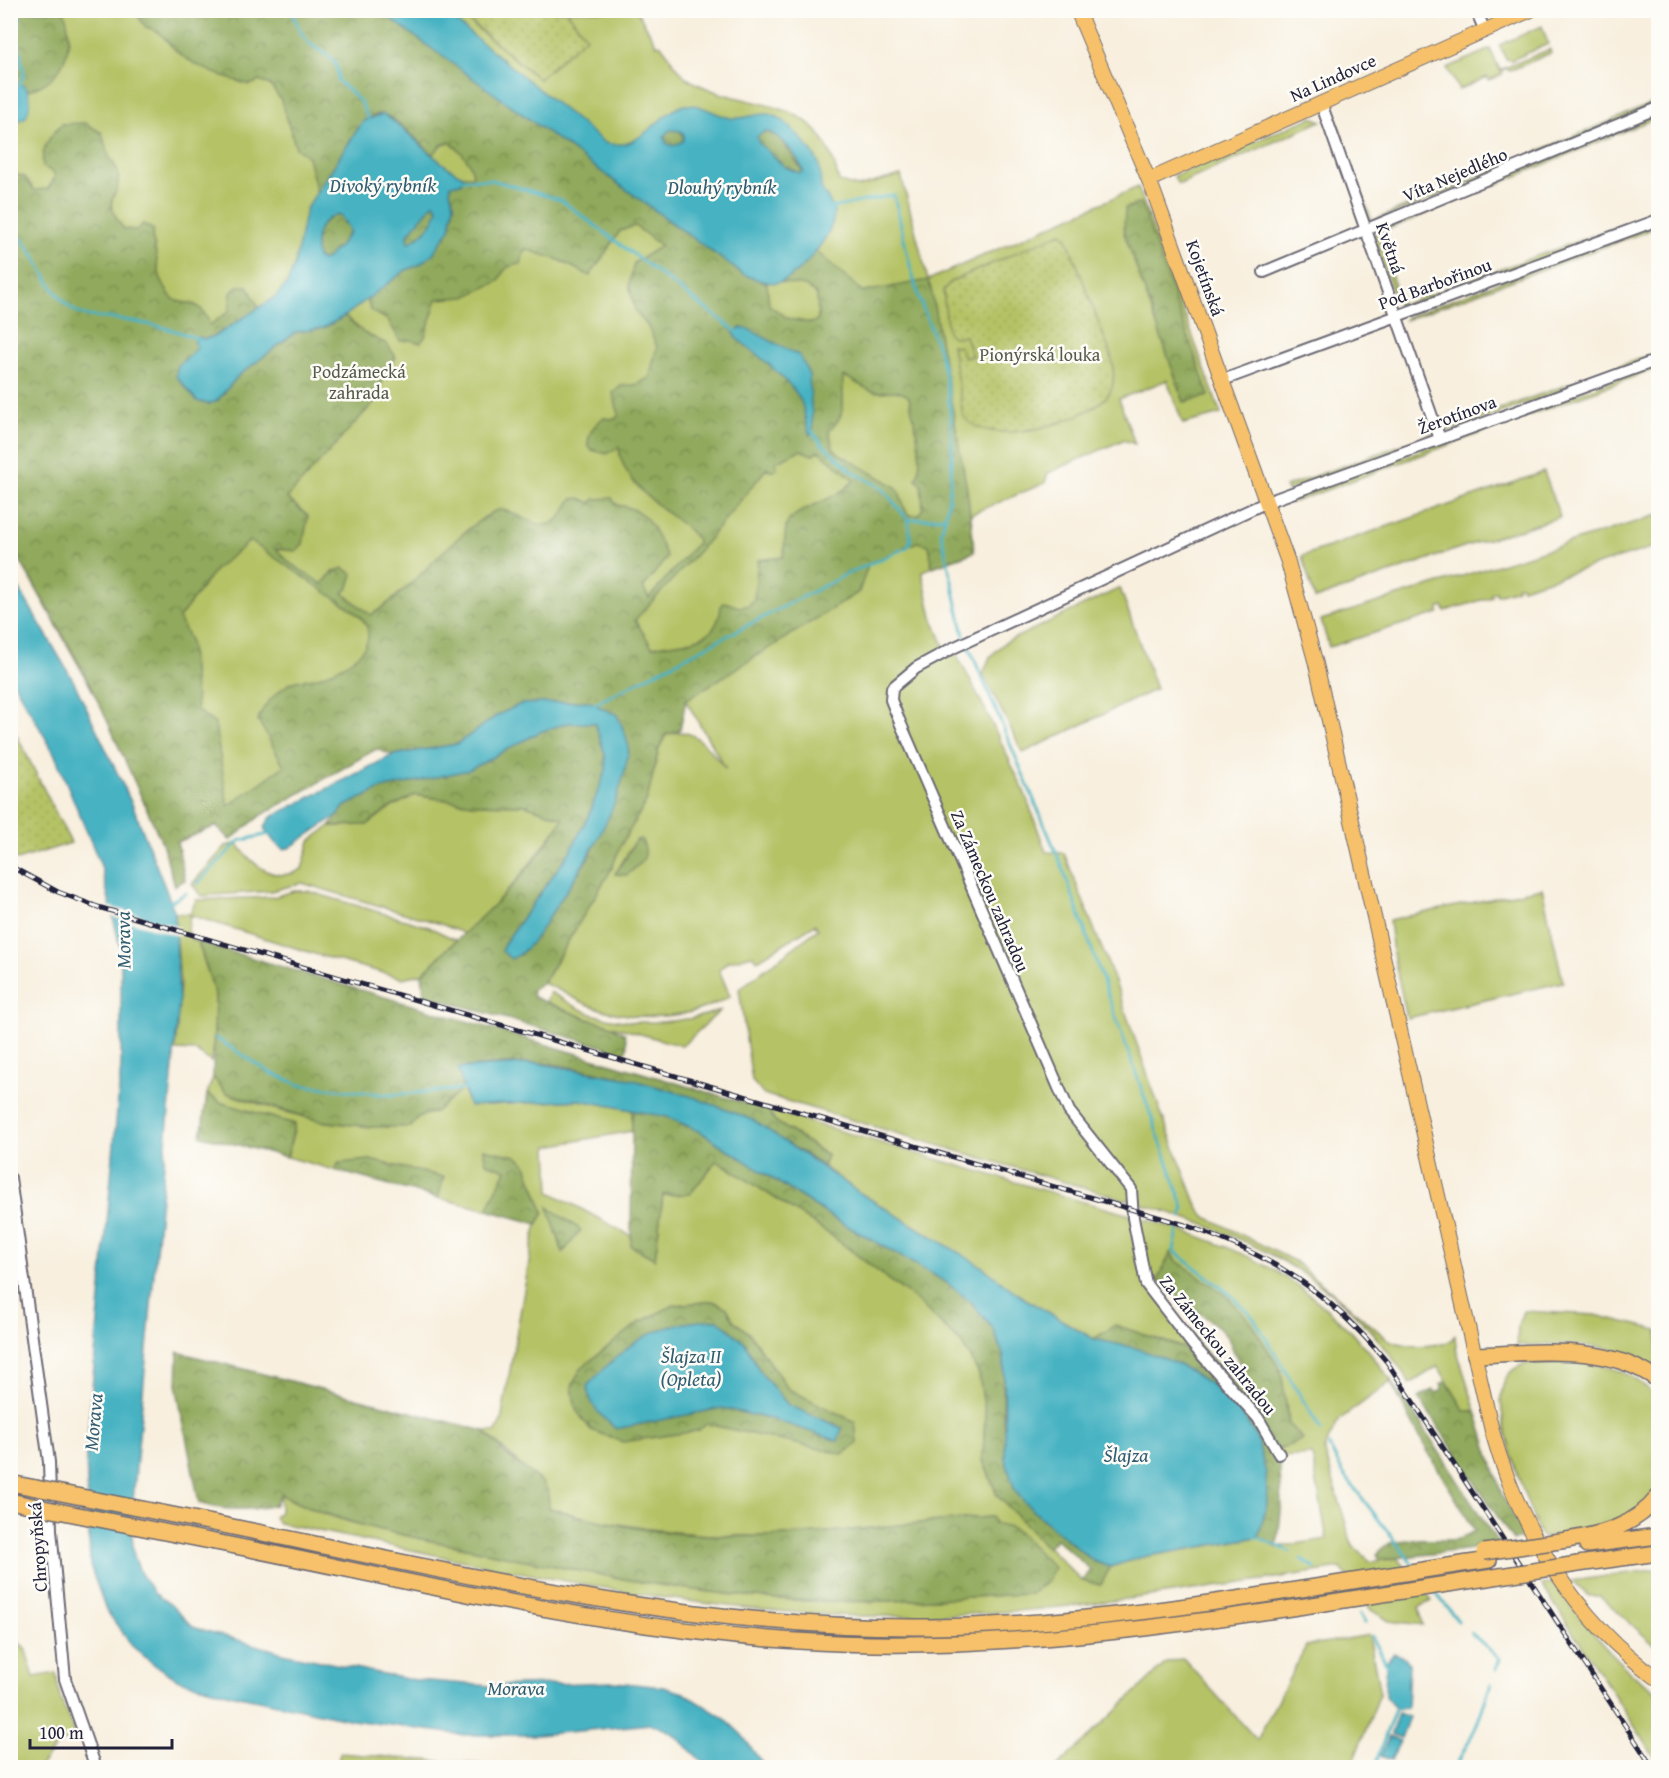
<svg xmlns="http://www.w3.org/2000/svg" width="1669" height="1778" font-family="'Gentium Book Plus',serif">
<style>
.green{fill:#b5c366;stroke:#6c7250;stroke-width:1.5;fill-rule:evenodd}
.forest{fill:url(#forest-crowns);stroke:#59664b;stroke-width:1.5;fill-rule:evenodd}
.park{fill:url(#park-dots);stroke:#6c7250;stroke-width:1.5}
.water{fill:#46b2c2;stroke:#346a7e;stroke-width:1.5;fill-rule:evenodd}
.pier{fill:#f8efde}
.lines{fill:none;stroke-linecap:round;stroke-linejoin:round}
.stream{stroke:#46b2c2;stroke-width:3}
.minor-casing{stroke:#6d6a74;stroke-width:14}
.major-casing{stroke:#6d6a74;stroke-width:16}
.highway-casing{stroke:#6d6a74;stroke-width:18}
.minor{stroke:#fff;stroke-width:10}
.major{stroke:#f6c16b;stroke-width:14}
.highway{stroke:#f6c16b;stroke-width:15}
.rail-casing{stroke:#22223b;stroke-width:5}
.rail{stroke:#fdfcf7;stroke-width:3;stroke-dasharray:9;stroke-linecap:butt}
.highway-bridge-casing{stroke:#6d6a74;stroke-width:18;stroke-linecap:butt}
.highway-bridge{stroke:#f6c16b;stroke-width:15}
.labels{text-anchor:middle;stroke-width:5;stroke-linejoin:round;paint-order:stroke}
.street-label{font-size:18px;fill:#22223b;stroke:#fdfcf7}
.park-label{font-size:18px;fill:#555a4a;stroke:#fdfcf7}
.water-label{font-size:20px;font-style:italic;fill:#305c71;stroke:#fdfcf7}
</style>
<defs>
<pattern id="forest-crowns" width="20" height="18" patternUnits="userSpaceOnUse" patternTransform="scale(1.5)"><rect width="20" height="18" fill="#90a95b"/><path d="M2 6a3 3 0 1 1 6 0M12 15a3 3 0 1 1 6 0" fill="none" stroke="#75894c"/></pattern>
<pattern id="park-dots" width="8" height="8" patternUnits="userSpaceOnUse" patternTransform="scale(1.5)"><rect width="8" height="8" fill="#b5c366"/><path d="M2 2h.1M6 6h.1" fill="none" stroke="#9ba759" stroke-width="1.8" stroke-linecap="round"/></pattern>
</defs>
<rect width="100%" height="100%" fill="#fdfcf7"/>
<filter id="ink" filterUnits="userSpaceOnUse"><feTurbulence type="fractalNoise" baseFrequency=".0167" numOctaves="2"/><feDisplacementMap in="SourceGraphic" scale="12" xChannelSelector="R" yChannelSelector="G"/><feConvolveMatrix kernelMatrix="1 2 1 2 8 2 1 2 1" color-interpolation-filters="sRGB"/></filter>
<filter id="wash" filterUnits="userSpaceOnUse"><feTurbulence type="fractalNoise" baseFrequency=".008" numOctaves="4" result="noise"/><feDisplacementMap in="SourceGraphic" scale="24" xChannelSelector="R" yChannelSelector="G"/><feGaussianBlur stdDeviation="1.35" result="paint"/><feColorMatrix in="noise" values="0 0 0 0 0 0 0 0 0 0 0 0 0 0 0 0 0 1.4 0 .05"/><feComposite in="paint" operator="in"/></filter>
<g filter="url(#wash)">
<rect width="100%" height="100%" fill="#f8efde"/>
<path class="green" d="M11 11H456L539 79 567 11H637L657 45 660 44C669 54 678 73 690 80 753 116 820 87 839 182L858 187 901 175 928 280 1138 187 1221 414 1183 424 1167 380 1119 399 1135 444 1123 440 1048 473 1045 483 971 514 974 552 922 571 932 617 944 646 956 653 985 709 1024 791 1046 852 1064 853 1114 979 1160 1110 1198 1208 1206 1217 1294 1261 1389 1340C1409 1348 1431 1347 1451 1341L1455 1336 1456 1348 1476 1411 1465 1412 1438 1366 1410 1384C1324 1242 1180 1216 1033 1173 943 1146 853 1120 763 1094L752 1081 739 989 818 929 815 924 758 960 752 955 727 962 719 970 730 996C691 1020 632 1023 589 1005 573 999 560 989 543 983L612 868 620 847 647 800 659 748 666 735C695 723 710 751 726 769L686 701 640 735 376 749 260 816 230 840 216 826 177 842 11 544Z
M1542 26 1548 44 1512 60 1506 59 1499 45Z
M1490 49 1500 70 1550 49 1551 53 1509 71 1507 68 1501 71 1502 74 1489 80 1487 77 1459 90 1447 68Z
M1658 101V106L1372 223 1366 218 1331 119 1335 118 1372 221Z
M1658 111V117L1377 234 1401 303 1397 304 1373 237 1375 230Z
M1312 117 1321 121 1180 184 1177 183 1174 176Z
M1658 212V217L1408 309 1399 306Z
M1658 222V227L1405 320 1406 317Z
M1658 352V357L1449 431 1444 429Z
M1658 364V368L1291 503 1290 498Z
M1432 434 1429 439 1287 491 1285 487Z
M1544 472 1560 517 1463 547 1315 599 1302 556Z
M1658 515V546L1522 588 1521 585 1516 586 1517 589 1497 595 1496 592 1491 593 1492 597 1445 611 1443 607 1439 608V613L1329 647 1321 620Z
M1120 588 1156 689 1023 753 983 674 990 657 1004 643Z
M414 795 473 804 525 805 564 818C535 859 502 901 465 934L441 924 302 883 271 891 201 896 192 884 226 846 237 843C252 865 275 885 302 869L310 841 330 826 367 825 388 809Z
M1542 888 1563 982 1407 1018 1393 954 1389 920Z
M294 891H308L429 927 456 940 422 974 402 978 318 955 190 915 188 930 192 940 198 942 215 994 216 1016 211 1062 196 1051 175 1050 180 984 175 913 190 914 196 900 273 897Z
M550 992C564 999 577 1009 592 1014 630 1027 683 1024 721 1010L682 1046 588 1019 546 1002Z
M213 1077 226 1093 278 1110 320 1121 371 1127 435 1112 463 1089 469 1106 580 1100 632 1109V1131L548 1146 550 1192 633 1237 655 1258 663 1195 690 1194 717 1160 828 1233 917 1301 962 1344 979 1374 985 1413 983 1460 997 1495 1082 1581 1101 1584 1110 1567 1143 1557 1258 1537 1277 1547 1327 1539 1312 1455 1281 1457 1276 1451 1303 1439 1289 1425 1288 1414 1171 1253 1154 1287 1197 1342 1188 1349 1115 1325 1094 1339 1022 1297 981 1266 860 1193 823 1166 827 1155 775 1121 768 1110C871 1140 974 1170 1077 1200 1145 1220 1217 1236 1277 1272 1323 1300 1360 1338 1392 1381L1339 1420 1324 1449 1352 1545 1371 1562 1398 1558 1432 1601 1419 1607 1423 1625 1389 1621 1371 1610 1341 1568C1180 1592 1021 1620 859 1616 662 1610 472 1561 279 1523L274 1517 280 1512V1494C328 1522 411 1537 467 1548 575 1571 684 1593 794 1600 872 1605 952 1597 1030 1594L992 1517C917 1521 841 1534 765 1536 692 1537 620 1528 549 1508L548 1491 484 1431 496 1432 501 1421 533 1240 537 1224 544 1213 506 1170 487 1210 438 1198 444 1177 339 1163 334 1170 287 1157 295 1124 222 1103 207 1094ZM727 1308 734 1321 750 1334 788 1389 855 1422 857 1444 842 1454 707 1424Z
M1523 1311 1595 1315 1658 1330V1368C1615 1341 1566 1344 1517 1345L1518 1325Z
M1569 1361C1604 1364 1636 1370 1658 1401 1658 1418 1663 1476 1658 1489 1648 1522 1572 1532 1542 1538 1527 1507 1501 1431 1501 1397 1502 1387 1506 1375 1514 1369 1529 1359 1552 1362 1569 1361Z
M1658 1569V1648L1600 1596H1589L1571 1581Z
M1553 1583C1582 1620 1618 1669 1658 1693V1762L1542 1585Z
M10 1635 25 1648 34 1677 56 1673 60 1697 76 1737 59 1743 39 1767H11Z
M1369 1635 1380 1694 1351 1767H1057L1166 1663 1183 1658 1257 1740 1306 1646Z
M340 1753 510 1767 583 1763 610 1767H337Z"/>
<path class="forest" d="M380 10 744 275 767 283 769 305 789 319 812 323 818 319 817 295 805 286 780 282 801 269 815 250 863 292 928 280 931 289 968 495 974 552 932 567 929 545 917 542 868 565 859 592 686 700 680 730 666 735 659 748 647 800 620 847 612 868 543 983 532 990 533 997 588 1019 607 1024 625 1034 627 1047 625 1053 424 995 422 974C470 925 529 880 563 818L525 805 473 804 415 795 388 809 367 825 330 826 345 806 381 789 547 725 571 722 595 723 605 754 606 770 589 815 571 850 504 944 520 955 541 929 591 854 629 752 588 701 521 704 498 715 457 744 393 755 376 749 260 816 230 840 216 826 177 842 185 880 175 886 162 843 105 716 80 665 11 544V173L25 177 34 190 48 189 55 177 53 172 43 167C40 148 50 136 62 124L85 123 102 133C104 141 106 149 109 156 112 162 117 167 118 173 122 203 97 193 124 229L137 230 143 224 154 230 152 237C160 260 153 270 169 294 180 311 198 291 210 325L229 311 231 293 237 286H248L259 308 215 336 205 339 195 353 178 366 217 401 238 376 296 332 323 328 345 316 364 333 387 344 396 357 383 379 376 400 287 498 308 516 303 544 296 551 276 549 291 564 322 584 333 572 343 568 353 574 349 587 343 593 371 615C416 587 447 539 493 512 508 502 534 532 553 523 563 518 566 507 572 499L580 498 591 503 595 499 612 498 617 505C650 509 654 530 667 557L643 588 649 598 697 543C699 526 621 495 619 447L607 454 592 450 588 446C588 433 593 426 603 418L615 419 619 415 613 393 621 386 635 385 649 378 657 347 647 325 636 313 629 285 634 263 661 246 635 226 620 231 590 276 559 260 525 249 521 264C508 265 504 268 499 281L465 297 437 299 425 337 420 343 410 340 400 341 388 320 370 310 367 299 406 270 419 265 432 255 450 229 454 204 450 191 451 185 463 179V176H473C472 162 461 151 450 142L441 145 433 155C422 145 395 115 381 114 374 114 369 118 363 121L317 193 308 157 296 148 281 100 270 85 259 81 250 85C227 78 201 70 181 55 168 45 163 31 146 27L134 11ZM843 376C855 380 864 391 878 392 891 392 897 388 909 397 913 417 926 462 916 479L921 484 923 508 918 515H909C901 507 903 496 896 487L838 453 833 447 829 431C850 410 841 402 843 376ZM800 450 812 455 819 451 854 480C839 500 792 509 787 524 784 533 785 547 783 557L758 560 754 599 749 605 739 607 725 602 721 606C717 647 684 639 652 647L635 620 705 544 767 468 773 471 777 468 776 462ZM250 541 354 611C358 615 364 620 366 625 378 652 337 670 318 677 309 680 295 679 287 685 275 694 262 706 258 720L284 766 228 806 215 724 197 710 190 640 179 618 215 570Z
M10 11H64C79 53 57 92 11 93Z
M665 138a9 9 0 1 1 18 0a9 9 0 1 1-18 0Z
M765 131 779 137 803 171 799 173 785 167 758 143 757 137Z
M433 203 438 209C433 227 423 234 408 244V234Z
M1141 203 1209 396 1184 402 1124 233 1125 208Z
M335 215 341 216 350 230 339 247 324 261 317 258C314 239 316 223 335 215Z
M641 839C652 857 640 864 627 875L615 874 636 840Z
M198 942 768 1110 775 1121 827 1156 823 1166C751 1117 685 1090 600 1073 579 1069 557 1063 536 1063 511 1062 484 1066 459 1068L463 1089 435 1112 418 1117 411 1127H371L320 1121 226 1093 213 1077 215 994Z
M207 1094 222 1103 295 1124 287 1157 201 1136Z
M632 1109 667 1117 699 1131 835 1219 946 1282 973 1304 993 1329 1004 1357 1003 1421 1032 1510 1093 1561 1110 1567 1101 1585 1082 1581 1091 1570 1056 1539 1047 1548 997 1495 983 1460 985 1413 979 1374 962 1344 917 1301 828 1233 717 1160 690 1194 663 1195 655 1259 631 1246Z
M483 1149 516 1156 525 1163 544 1213 537 1224 487 1210 506 1170 486 1163Z
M370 1160 444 1177 438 1198 334 1170 339 1163Z
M548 1207 581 1230 563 1253Z
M1171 1252 1174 1259 1226 1295 1250 1321 1281 1371 1289 1425 1303 1439 1276 1451 1279 1458 1282 1503 1277 1547 1258 1537 1267 1504 1236 1405 1208 1382 1176 1363 1094 1339 1115 1325 1187 1349 1197 1342 1262 1415 1228 1338 1215 1324 1157 1281Z
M713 1301 727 1308 734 1321 750 1334 788 1389 855 1422 857 1444 842 1454 707 1424 697 1431 623 1442 591 1430 576 1410 572 1386 581 1368 640 1322 674 1305ZM745 1343 761 1373 788 1405 842 1428 775 1420 722 1408Z
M178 1352 484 1431 506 1454 543 1483 548 1492 549 1508C619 1529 692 1538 765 1536 841 1534 917 1521 993 1517L994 1523 1014 1528 1054 1568 1046 1583 1030 1594C952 1597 872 1605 794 1600 684 1593 575 1571 467 1548 411 1537 329 1522 281 1494L275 1505C251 1511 222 1511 199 1503L177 1390Z
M1390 1381 1416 1416 1498 1543 1481 1548 1380 1560 1377 1555C1387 1532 1436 1543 1458 1539 1464 1537 1470 1533 1475 1531L1425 1447Z
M1447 1382 1465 1411H1476L1502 1495 1525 1538 1513 1540 1419 1398 1433 1389 1436 1393 1443 1389 1441 1384Z"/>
<path class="park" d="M458 11H567L586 37 539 79Z
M1061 233 1066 236 1111 355C1113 366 1116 381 1110 392 1093 421 984 452 963 415L952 345 960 347 964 358 972 356 965 336 953 337 948 333 943 290 952 281Z
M10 722 71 843 17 860 10 855Z"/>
<path class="water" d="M380 11H443L605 143C639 152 652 120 679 107 696 99 714 115 731 118 745 120 761 110 775 116 787 120 813 151 818 162 822 171 819 181 822 189 826 198 833 202 834 213 834 234 800 276 780 282 768 285 755 278 744 275ZM670 130 681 131 684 136 683 141 673 146 666 143 664 136ZM765 131C780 134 798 156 803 171L799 173 785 167 759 143 757 137Z
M24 85C31 94 31 106 26 117L11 124V92L18 86Z
M383 114C412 132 433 162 463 176L461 183 451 185 450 191 454 204 450 229 432 255 419 265 406 270 345 316 323 328 296 332 238 376 217 401 209 404 197 401 176 376 178 366 197 348 194 341 199 337 205 339 215 336 274 298 287 284 295 263 306 209 363 121ZM434 203 438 209C433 227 423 235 408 243V234ZM335 215 341 216 350 231 339 247 323 261 317 258C314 239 316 223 335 215Z
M740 328 748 329 800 356 809 375 813 430 810 435C805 424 805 409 800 399 785 375 757 355 735 337L734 332Z
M10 573 73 680 133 806 175 913 179 1003 131 1522 134 1556 141 1574 154 1593 170 1604 193 1627 287 1654 407 1679 489 1686 615 1682 663 1687 684 1693 724 1718 742 1735 765 1767H708L671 1732 651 1724 537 1735H464L352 1720 230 1694 179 1680 156 1666 132 1646 106 1610 90 1565 86 1454 121 1066V951L101 866 54 753 11 678Z
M588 701 617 715C622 727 630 740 628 754 619 812 585 863 553 911 542 928 530 951 511 959L502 951 504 944 571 850 589 815 606 770 605 754 595 723H567L540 732 469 770 381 789 345 806 338 815 289 848 283 849 275 843 264 828 271 817 393 755 457 744 498 715 521 704Z
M537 1063 630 1079 693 1097 753 1120 860 1193 981 1266 1022 1297 1094 1339 1139 1349 1176 1363 1208 1382 1236 1405 1256 1436 1266 1473 1267 1504 1258 1537 1143 1557 1110 1567 1093 1561 1032 1510 1015 1491 1005 1458 1004 1357 993 1329 973 1304 946 1282 835 1219 699 1131 667 1117 580 1100 469 1106 458 1068Z
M718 1320 745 1343 761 1373 788 1405 842 1428 838 1441 775 1420 722 1408 616 1429C600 1415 590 1407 587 1386 629 1342 655 1321 718 1320Z
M1394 1653 1405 1657 1409 1663 1407 1708 1396 1709 1385 1697 1386 1663Z
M1398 1713 1409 1717 1401 1738 1391 1734Z
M1389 1736 1400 1741 1391 1760 1381 1756Z"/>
<path class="pier" d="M108 906 179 927V936L110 916Z"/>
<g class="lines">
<path class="stream" d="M291 10C296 20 299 33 307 41 322 56 339 53 338 81L360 101 368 118
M18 88 24 74 17 36 20 10
M461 179 492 180 561 200 737 332
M831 208 894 195C902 228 908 262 918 294 924 314 934 334 940 354 954 404 957 482 941 532L964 636
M10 229C41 249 45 296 79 313 89 318 105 317 116 319 145 323 173 328 200 340
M811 430 822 444 852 471 883 489 908 520 946 517
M969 647 1062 866 1184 1208 1181 1217
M591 706 847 574 908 547 911 538 908 520
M197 884 239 841 269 834
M167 904 186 893
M216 1038 269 1072 300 1085 389 1095 466 1089
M1178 1229 1174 1251 1231 1295 1253 1317 1321 1430
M1329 1446 1343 1473 1414 1566
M1255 1536 1289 1551
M1301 1559 1315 1568
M1435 1592 1458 1621
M1360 1614 1365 1623
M1471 1633 1500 1659 1496 1670
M1372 1636 1387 1666
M1374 1768 1396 1707
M1455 1768 1476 1727 1491 1684"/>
</g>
</g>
<g filter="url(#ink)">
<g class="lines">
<g class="minor-casing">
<path id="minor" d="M1476 10 1485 31
M1321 103 1440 439
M1264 272 1658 108
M1223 380 1658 220
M10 1178 49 1462 51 1530 65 1679 96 1768
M1279 1454 1258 1418 1193 1345 1146 1284 1133 1218 1131 1189 1069 1111 899 720 891 700 892 688 916 668 953 648 1267 502 1658 360"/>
</g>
<g class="major-casing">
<path id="major" d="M1077 10 1153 190 1288 562 1316 664 1492 1431C1519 1528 1575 1620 1658 1679
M1149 180 1531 10"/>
</g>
<g class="highway-casing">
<path id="highway" d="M1475 1355C1536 1353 1606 1342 1658 1380
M10 1483 36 1488
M10 1501 38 1507
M213 1523C450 1571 686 1630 930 1627 1117 1625 1304 1587 1489 1560
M1567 1540C1603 1534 1635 1526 1658 1497
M215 1542C432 1585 650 1641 872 1644 1083 1647 1292 1607 1500 1576
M1587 1545 1658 1536
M1578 1564 1658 1553"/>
</g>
<use href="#minor" class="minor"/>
<use href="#major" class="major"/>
<use href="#highway" class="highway"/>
<g class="rail-casing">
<path id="rail" d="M10 866 58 892 98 907 1185 1225C1273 1256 1327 1290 1387 1362L1653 1768"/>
</g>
<use href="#rail" class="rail"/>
<g class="highway-bridge-casing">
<path id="highway-bridge" d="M36 1488 213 1523
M38 1507 215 1542
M1484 1552 1567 1540
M1500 1576 1578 1564"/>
</g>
<use href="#highway-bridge" class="highway-bridge"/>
</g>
</g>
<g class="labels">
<g class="street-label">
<text transform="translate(1333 78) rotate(-24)" y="6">Na Lindovce</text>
<text transform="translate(1455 175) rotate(-23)" y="6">Víta Nejedlého</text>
<text transform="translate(1390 248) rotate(71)" y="6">Květná</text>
<text transform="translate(1205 278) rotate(70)" y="6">Kojetínská</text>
<text transform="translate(1435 284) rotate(-20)" y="6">Pod Barbořinou</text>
<text transform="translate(1457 415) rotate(-20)" y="6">Žerotínova</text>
<text transform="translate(990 891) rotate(67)" y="6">Za Zámeckou zahradou</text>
<text transform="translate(1218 1345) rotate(51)" y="6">Za Zámeckou zahradou</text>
<text transform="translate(38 1547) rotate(-94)" y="6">Chropyňská</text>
</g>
<g class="park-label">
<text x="1040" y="361">Pionýrská louka</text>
<text x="359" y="378">Podzámecká<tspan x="359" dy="21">zahrada</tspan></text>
</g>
<g class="water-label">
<text x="383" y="192">Divoký rybník</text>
<text x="722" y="194">Dlouhý rybník</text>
<text transform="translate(123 940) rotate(-91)" y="7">Morava</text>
<text x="691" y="1363">Šlajza II<tspan x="691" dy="23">(Opleta)</tspan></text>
<text transform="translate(93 1422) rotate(-85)" y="7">Morava</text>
<text x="1126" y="1462">Šlajza</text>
<text x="516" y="1695">Morava</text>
</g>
</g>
<rect width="1669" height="1778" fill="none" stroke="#fdfcf7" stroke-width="36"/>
<path d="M30 1739v9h142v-9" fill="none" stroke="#22223b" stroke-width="3"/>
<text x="39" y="1739" font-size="18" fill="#22223b" stroke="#fdfcf7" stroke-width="4.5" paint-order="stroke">100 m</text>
</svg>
